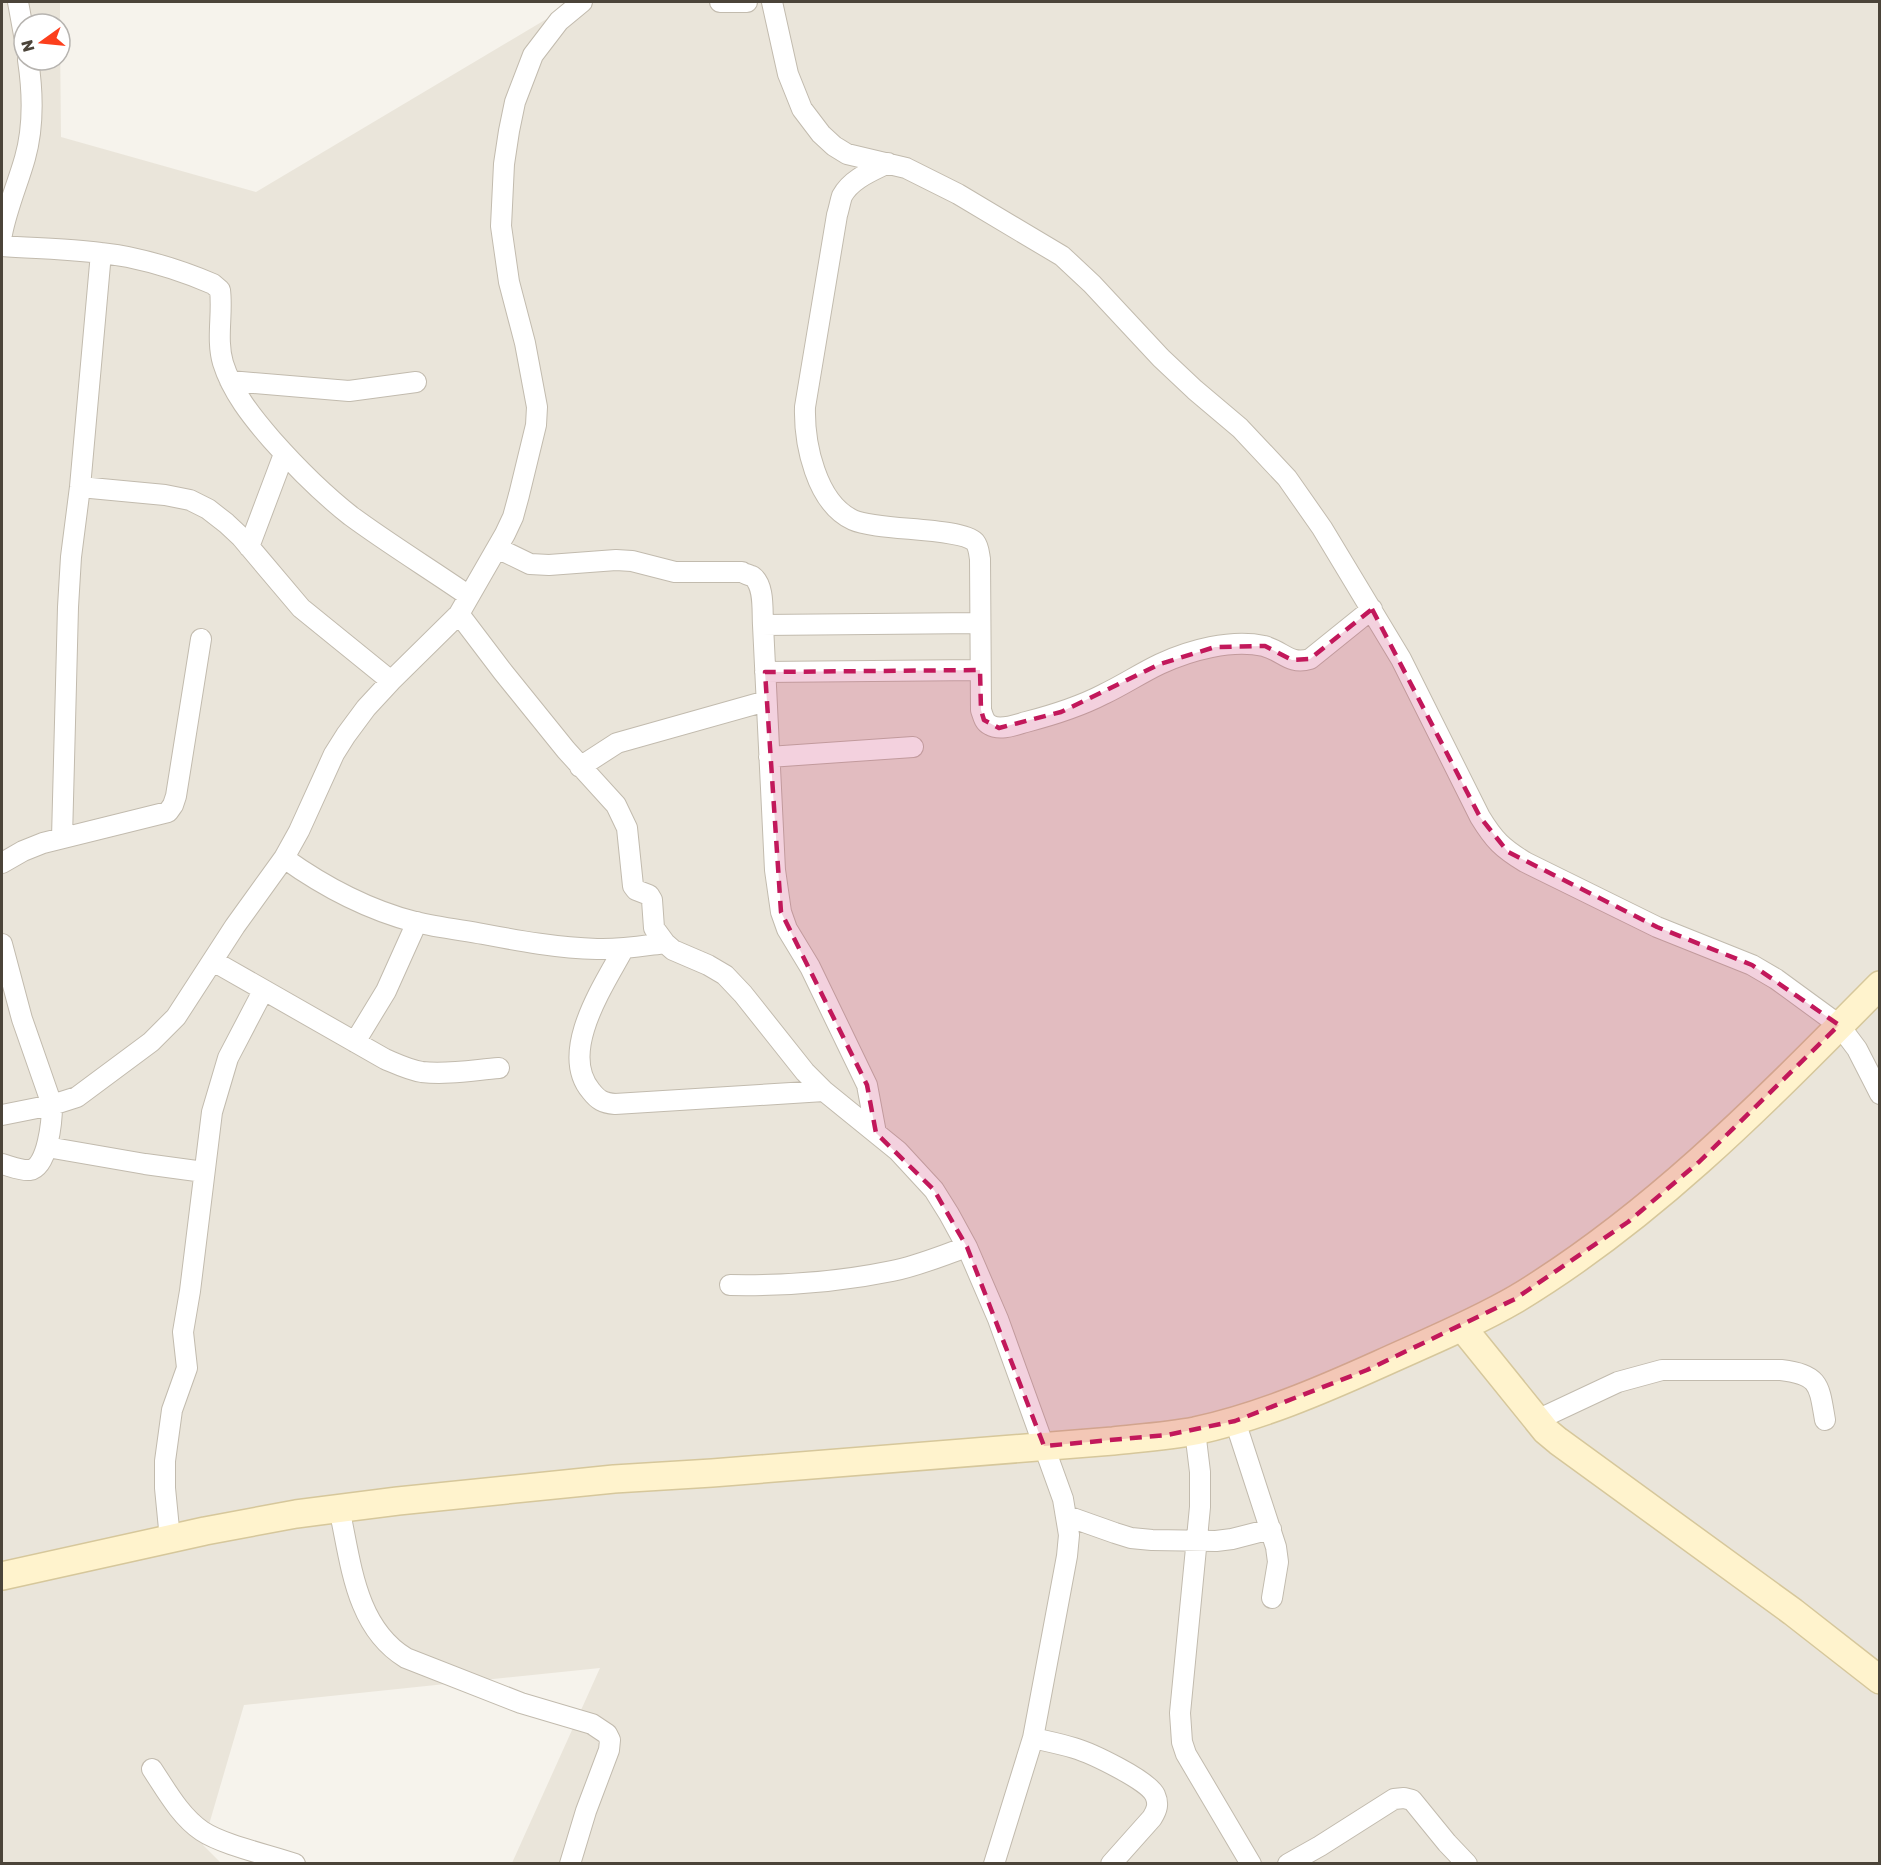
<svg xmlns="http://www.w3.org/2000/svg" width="1881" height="1865" font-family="Rubik,sans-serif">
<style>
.residential{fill:#eae5da}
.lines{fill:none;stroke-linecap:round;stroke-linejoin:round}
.street-casing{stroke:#c2bbae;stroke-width:22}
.secondary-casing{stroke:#d6c79b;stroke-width:30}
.street{stroke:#fff;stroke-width:20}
.secondary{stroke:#fff3cd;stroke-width:27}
.marked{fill:#c2185b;fill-opacity:0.2;stroke:#c2185b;stroke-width:4.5;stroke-dasharray:12 8;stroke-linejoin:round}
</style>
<rect width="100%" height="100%" fill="#f6f3ec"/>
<path class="residential" d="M2 2H60V24H24V60H60V37L61 137 256 192 575 2H1879V1863H512L600 1668 244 1705 203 1845 221 1863 2 1864Z"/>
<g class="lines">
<g class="street-casing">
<path id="street" d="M18 2 24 35
M720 2H747
M772 2 788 74 802 109 821 134 834 146 847 154 906 168 958 194 1062 256 1092 284 1161 358 1195 390 1240 428 1287 478 1322 528 1401 659 1480 817C1494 840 1502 848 1525 862L1657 927 1752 965 1776 979 1839 1025 1857 1049 1880 1094
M888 163C872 171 851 179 842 196 840 202 839 209 837 215L805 407C804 443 816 503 853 520 877 531 960 527 975 542 979 547 979 554 980 559L981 710C983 716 984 722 990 725 1000 731 1015 725 1026 722 1053 715 1079 707 1104 694 1123 685 1141 673 1160 664 1190 650 1231 639 1264 646 1283 651 1289 665 1310 659L1372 609
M2 234C7 208 18 183 25 158 34 126 33 93 28 60
M2 246C43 249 86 249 128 257 157 263 185 272 213 284L220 290C223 314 216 339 223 363 232 392 252 417 272 440 296 467 323 494 351 516 389 544 430 569 469 596
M230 381 349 391 416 382
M80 487 165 495 190 500 208 509 226 523 241 537 301 608 391 681
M249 547 284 454
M497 548 530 564 549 565 616 560 632 561 675 572H742C743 573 751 576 752 576 765 585 762 611 763 625L775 870 781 912 787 929 810 967 867 1085 876 1133
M459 614 503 672 566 750 616 805 627 828 633 886 636 890 649 895 652 900 654 928 665 943 673 950 708 965 725 975 743 994 805 1072 824 1091 898 1151 934 1190 949 1214 967 1247 998 1319 1063 1499 1069 1535 1067 1556 1033 1738 994 1864
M763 625 979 623
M765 672 980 670
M769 757 913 747
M580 767 617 743 766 701
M62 838 68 607 71 557 80 487 101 253
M284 858C323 886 369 910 415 922 437 927 460 930 483 934 520 941 558 948 597 949 620 950 642 946 665 943
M2 863 23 851 43 843 168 812 173 805 176 796 201 639
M2 944 22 1019 52 1105C52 1120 48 1167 30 1170 21 1171 10 1166 2 1164
M624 948C604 985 558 1052 591 1091 598 1100 603 1103 615 1104L824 1091
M213 961 385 1059C397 1064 409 1070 422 1072 447 1075 474 1070 499 1068
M355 1042 386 991 417 922
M2 1115 52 1105 77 1097 151 1042 176 1017 235 926 284 858 299 831 334 754 346 735 366 708 391 681 459 614 505 534 513 517 519 495 536 425 537 407 525 343 509 282 501 226 504 164 509 131 515 102 533 55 559 21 582 2
M47 1147 145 1164 204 1172
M730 1285C785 1286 839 1282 892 1271 918 1266 943 1255 967 1247
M1537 1420 1618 1382 1662 1370H1781C1820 1375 1819 1385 1825 1420
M1235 1421 1276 1547 1278 1562 1272 1598
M1195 1431 1200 1472V1507L1180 1713 1182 1742 1186 1754 1251 1864
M339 1508C351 1562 355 1627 406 1658L521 1703 592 1724 607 1734 610 1740 609 1750 586 1811 570 1864
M1067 1516 1115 1533 1131 1538 1152 1540 1216 1541 1232 1539 1271 1529
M170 1539 165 1488V1461L172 1410 187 1368 183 1332 190 1291 212 1112 228 1058 263 991
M1033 1738C1046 1741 1061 1744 1074 1748 1091 1753 1148 1780 1155 1795 1159 1804 1157 1810 1152 1818L1111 1864
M152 1769C166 1790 180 1816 202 1831 223 1845 269 1855 295 1864
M1288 1864 1320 1846 1394 1799 1404 1798 1412 1800 1447 1843 1467 1864"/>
</g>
<g class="secondary-casing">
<path id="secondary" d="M1462 1327 1546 1431 1558 1441 1793 1612 1880 1680
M2 1576 205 1531 296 1514 398 1501 614 1479 712 1473 1113 1441C1140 1438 1168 1436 1195 1431 1259 1417 1320 1391 1380 1364 1426 1343 1473 1324 1516 1299 1655 1215 1767 1099 1880 985"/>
</g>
<use href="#street" class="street"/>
<use href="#secondary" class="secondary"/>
</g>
<path class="marked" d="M1372 609 1480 817 1508 852 1657 927 1752 965 1839 1025 1699 1162 1628 1222 1515 1299 1367 1370 1235 1421 1167 1435 1044 1446 967 1247 934 1190 876 1133 867 1085 781 912 765 672 980 670 981 710 984 720 999 728 1061 712 1160 664 1215 647 1265 646 1292 660 1310 659Z"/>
<rect width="1881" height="1865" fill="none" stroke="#4b4439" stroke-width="6"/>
<g transform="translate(42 42) rotate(255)"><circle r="28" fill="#ffffff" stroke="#b7b4b0" stroke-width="1.5"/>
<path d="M0-4.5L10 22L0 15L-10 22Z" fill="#fc3f1d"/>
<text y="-9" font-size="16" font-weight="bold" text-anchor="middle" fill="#4b4439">N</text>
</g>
</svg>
